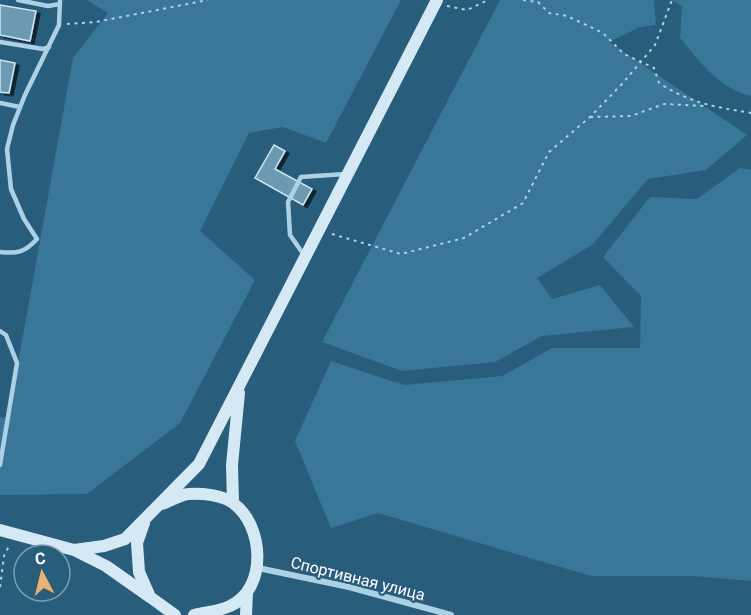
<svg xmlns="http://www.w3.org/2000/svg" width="751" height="615" font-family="Roboto,sans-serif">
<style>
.green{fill:#397697}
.building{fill:#6c9ab3;stroke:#cfe7f3;stroke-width:1.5;filter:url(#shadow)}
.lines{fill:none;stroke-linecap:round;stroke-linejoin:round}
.path{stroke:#add1e4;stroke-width:2;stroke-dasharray:3 4.5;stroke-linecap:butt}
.lane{stroke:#add1e4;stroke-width:4.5}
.street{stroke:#add1e4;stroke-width:6}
.secondary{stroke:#d5e9f4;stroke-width:12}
.labels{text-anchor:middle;stroke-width:4.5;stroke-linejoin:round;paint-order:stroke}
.street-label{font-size:16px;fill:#fff;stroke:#285d7c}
</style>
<defs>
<filter id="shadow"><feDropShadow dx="4" dy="2.5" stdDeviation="0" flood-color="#0009"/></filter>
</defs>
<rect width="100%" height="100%" fill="#285d7c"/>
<path class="green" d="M87 0H401L326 143 283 127 249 133 200 231 255 280 180 423 87 494 0 495V417L8 418 73 58 108 13Z
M500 0H654L656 25 640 27 609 42 747 135 706 170 648 179 592 245 537 278 552 299 600 285 634 327 542 336 495 362 402 371 322 342Z
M672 0H751V96C720 89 699 61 680 38L682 6Z
M740 168 751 170V581L693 576H591L378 513 331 528 295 441 331 361 404 385 502 376 552 348H640L641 296 603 257 650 197 697 199Z"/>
<path class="building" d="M0 5 36 11 30 41 0 35Z
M0 60 15 63 9 93 0 92Z
M274 145 285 151 275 169 312 189 303 205 255 178Z"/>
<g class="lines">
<path class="path" d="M523 0 538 2 549 13 567 16 603 33 624 54 654 68 659 83C690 103 715 107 751 113
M447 6 467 10 488 0
M67 24 96 22 208 0
M590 117 631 116 664 104 705 106
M332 234 401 254 464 238 523 203 549 152 590 117 622 84 655 45 672 0
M0 587 4 556 9 546"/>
<path class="lane" d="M18 0 48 6 60 4
M0 42 43 49 49 47
M0 103 20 107
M0 252C18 254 25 252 37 239L24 219 11 189 7 149 13 125 25 95 59 25 60 0
M304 255 290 235 288 202 301 177 345 174
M0 331 6 335 17 363 0 465"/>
<path class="street" d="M258 568 349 587 451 615"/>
<path class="secondary" d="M233 502 232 465 239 393
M162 504C170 501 180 495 188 494 202 493 222 495 233 503 264 525 268 589 230 606 220 611 206 612 194 615
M144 523 137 543 139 572 150 597 175 615
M0 530 74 550 106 566 150 597
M74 550 104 546 125 539 199 464 437 0
M246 615 247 592"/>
</g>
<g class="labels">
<g class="street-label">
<text transform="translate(358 578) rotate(14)" y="6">Спортивная улица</text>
</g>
</g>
<g transform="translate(42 573) rotate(353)"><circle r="28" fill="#285d7c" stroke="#7e9eb0" stroke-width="1.5"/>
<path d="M0-4.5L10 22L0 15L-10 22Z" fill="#ebb073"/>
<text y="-9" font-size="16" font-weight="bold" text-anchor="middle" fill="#ffffff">С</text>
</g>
</svg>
